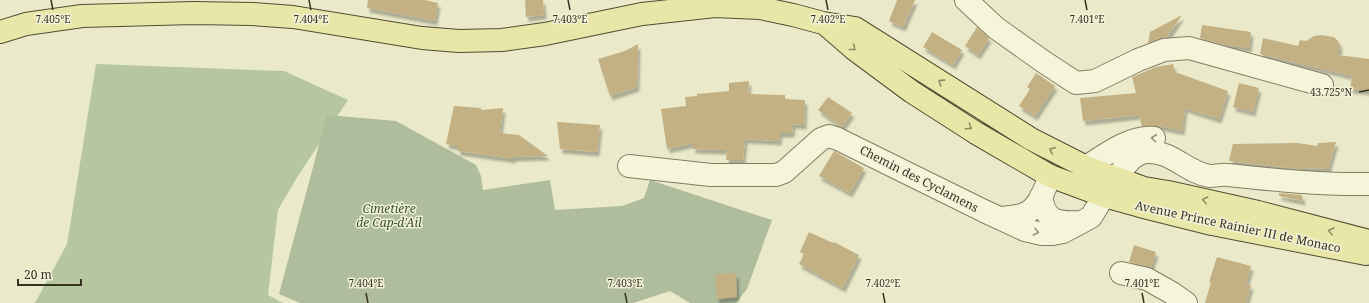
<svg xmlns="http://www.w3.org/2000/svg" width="1369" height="303" font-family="'Noto Serif',serif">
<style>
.green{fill:#b6c79f}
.cemetery{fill:#afbd9d}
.building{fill:#c3b184;filter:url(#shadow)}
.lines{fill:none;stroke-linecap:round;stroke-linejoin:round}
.minor-casing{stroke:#847e60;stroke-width:24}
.major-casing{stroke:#534c34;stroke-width:24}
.minor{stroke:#f5f5dc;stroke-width:22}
.major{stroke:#e8e7a7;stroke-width:22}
.oneway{stroke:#908c64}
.oneway2{stroke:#96947f}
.ticks{fill:none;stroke:#373222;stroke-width:1.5}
.labels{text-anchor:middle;stroke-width:3;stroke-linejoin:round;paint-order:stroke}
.street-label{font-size:12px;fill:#373222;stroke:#f2f2d9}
.park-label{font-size:12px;font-style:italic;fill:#3c512b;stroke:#f2f2d9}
.ticks-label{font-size:10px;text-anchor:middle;fill:#373222;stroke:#f2f2d9;stroke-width:3;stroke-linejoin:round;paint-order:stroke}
</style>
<defs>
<filter id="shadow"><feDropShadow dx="2.5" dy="4.5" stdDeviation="1" flood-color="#0004"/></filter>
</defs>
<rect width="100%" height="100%" fill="#eaeaca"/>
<path class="green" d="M96 64 284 71 348 100 296 179 278 210 268 295 283 303H34L36 301 67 244Z"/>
<path class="cemetery" d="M327 115 396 121 476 165 481 176 483 190 550 180 555 210 622 206 644 198 650 180 772 220 747 289 736 303H690L670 291 633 303H300L279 294Z"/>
<path class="building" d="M368 0H425L438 3 435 21 367 8Z
M525 0H543L544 15 526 17Z
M897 0H915L903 27 889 21Z
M1182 15 1167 37 1160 38 1148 43 1150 32Z
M1202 25 1251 32 1249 48 1220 44 1200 38Z
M977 27 989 38 978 55 965 46Z
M932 32 962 50 953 65 923 47Z
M1321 35 1334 37 1338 41 1340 46 1338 55 1369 59V91L1350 89 1352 76 1260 54 1263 38 1298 46 1300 40 1306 41 1314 36Z
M638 44 637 87 610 96 598 59 625 51Z
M1173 64 1175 72 1228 91 1219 119 1185 108 1182 131 1159 126H1142L1139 115 1083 121 1080 98 1136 93 1132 77 1156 67Z
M1036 73 1055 86 1035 116 1019 106 1030 89 1027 87Z
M749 81 748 94 785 95V99L805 100 804 125 793 124 792 133H780L779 141 745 139 743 160H726L727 150 693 149V143L667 149 661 109 686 106 685 97 697 96V94L729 91V83Z
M1239 83 1259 88 1253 112 1233 107Z
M828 97 852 113 842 127 818 110Z
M454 106 481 108V110L503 108 500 133 519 135 548 156 513 157V159L458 151V146L446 144Z
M557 122 600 125 597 152 560 149Z
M1336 142 1328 169 1307 168V169H1299L1229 161 1233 144 1298 143 1317 146 1318 143Z
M834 151 864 168 850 193 819 176Z
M1279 193 1302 195 1303 201 1279 196Z
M809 232 833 243 834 242 859 255 843 288 799 264 804 254 800 252Z
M1134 245 1156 252 1151 267 1129 262Z
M1217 257 1251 266 1246 284 1251 285 1246 303H1205L1211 282H1209Z
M736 273 737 297 717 299 715 274Z"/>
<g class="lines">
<g class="minor-casing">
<path id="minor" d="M966 0 996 28 1044 62 1076 83 1095 81 1138 60 1164 50 1189 48 1322 85
M629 166 711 175H776L784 172 821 139 829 136 838 139 984 211 1025 230 1042 234H1053L1063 232 1091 217 1104 196
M1086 167C1105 155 1131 135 1154 138
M1116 178C1124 168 1133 152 1148 152 1172 151 1187 173 1210 176 1216 176 1222 174 1228 175 1275 180 1322 185 1369 184
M1041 196C1045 222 1057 223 1080 222
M999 218C1007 217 1017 217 1024 214 1039 209 1045 188 1050 176
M1121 273 1147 279 1172 293 1186 303"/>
</g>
<g class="major-casing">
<path id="major" d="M824 23 854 49 912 92 976 133 1050 176 1104 196 1140 206 1212 224 1366 254
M0 32 26 24 82 16 194 13 252 14 293 17 422 38 459 41 502 40 545 34 642 14 715 6 760 8 793 15 823 23 855 28 1031 139 1086 167 1144 188 1168 192 1258 212 1369 241"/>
</g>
<use href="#minor" class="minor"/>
<use href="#major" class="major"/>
</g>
<defs><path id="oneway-chevron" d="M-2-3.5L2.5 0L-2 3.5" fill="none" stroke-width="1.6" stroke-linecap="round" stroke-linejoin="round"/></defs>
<g class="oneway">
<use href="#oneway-chevron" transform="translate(853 48) rotate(39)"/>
<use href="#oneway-chevron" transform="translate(941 82) rotate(-147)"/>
<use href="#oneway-chevron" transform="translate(969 127) rotate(34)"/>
<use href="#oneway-chevron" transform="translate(1052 150) rotate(-153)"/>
<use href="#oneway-chevron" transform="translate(1205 200) rotate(-167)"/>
<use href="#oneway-chevron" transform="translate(1331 231) rotate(-166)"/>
</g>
<g class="oneway2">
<use href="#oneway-chevron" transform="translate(1154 138) rotate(-173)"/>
<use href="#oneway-chevron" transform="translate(1036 232) rotate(14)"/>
</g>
<path class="ticks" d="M51 0 53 10M309 0 311 10M568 0 570 10M826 0 828 10M1085 0 1087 10M1359 92 1369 90M366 293 368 303M625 293 627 303M883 293 885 303M1142 293 1144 303"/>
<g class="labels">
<g class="street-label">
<text transform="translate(919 179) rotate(27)" y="4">Chemin des Cyclamens</text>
<text transform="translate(1238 227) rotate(12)" y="4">Avenue Prince Rainier III de Monaco</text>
</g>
<g class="park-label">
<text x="389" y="213">Cimetière<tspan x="389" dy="14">de Cap-d'Ail</tspan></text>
</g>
</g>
<g class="ticks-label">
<text x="53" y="23">7.405°E</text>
<text x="311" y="23">7.404°E</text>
<text x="570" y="23">7.403°E</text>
<text x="828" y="23">7.402°E</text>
<text x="1087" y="23">7.401°E</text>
<text x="1331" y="96">43.725°N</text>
<text x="366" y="287">7.404°E</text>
<text x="625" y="287">7.403°E</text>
<text x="883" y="287">7.402°E</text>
<text x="1142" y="287">7.401°E</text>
</g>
<path d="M18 279v6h63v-6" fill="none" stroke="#373222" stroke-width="2"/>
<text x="24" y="279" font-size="12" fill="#373222" stroke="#f2f2d9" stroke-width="3" paint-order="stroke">20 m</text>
</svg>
